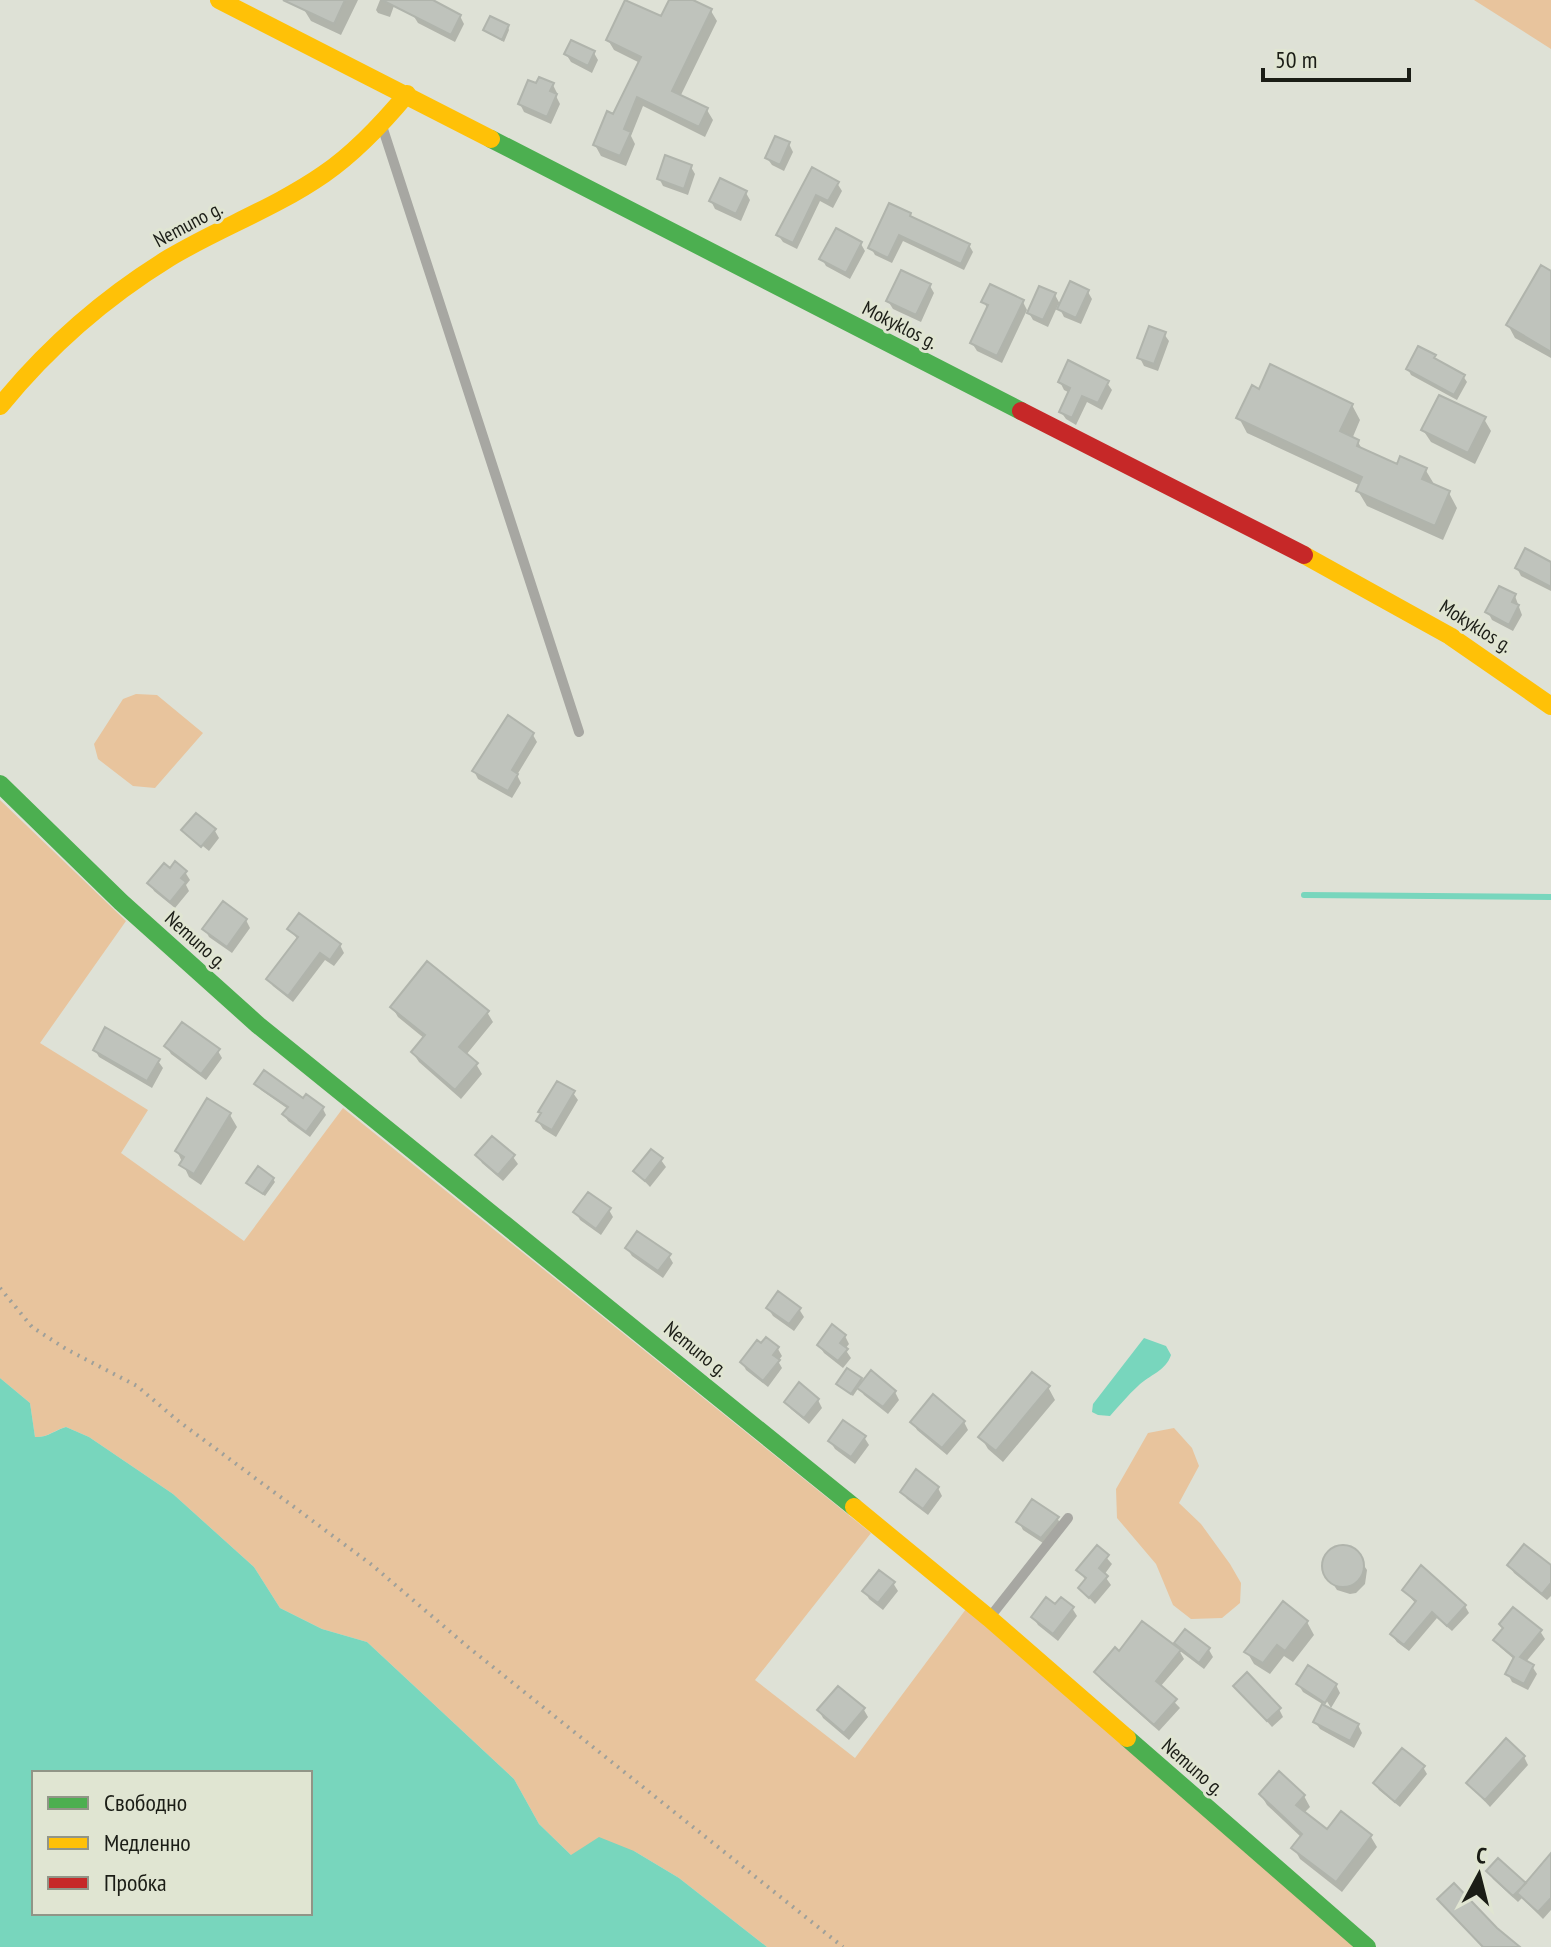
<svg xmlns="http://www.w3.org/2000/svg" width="1551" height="1947" font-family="'PT Sans Narrow',sans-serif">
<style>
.green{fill:#e8c49d}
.water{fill:#78d6bd;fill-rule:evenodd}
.shadow{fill:#0003}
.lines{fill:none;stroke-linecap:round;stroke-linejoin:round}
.stream{stroke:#78d6bd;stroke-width:6}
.building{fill:#bfc3bc;stroke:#b0b4ac;stroke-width:2}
.path{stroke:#9fa09a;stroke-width:4;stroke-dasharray:2 6;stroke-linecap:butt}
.lane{stroke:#a7a7a2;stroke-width:10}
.fast{stroke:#4caf50;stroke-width:18}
.slow{stroke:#ffc107;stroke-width:18}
.jam{stroke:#c62828;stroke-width:18}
.labels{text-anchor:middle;stroke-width:6;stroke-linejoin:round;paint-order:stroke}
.street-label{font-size:20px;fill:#1b1d16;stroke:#e0e5d2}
</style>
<rect width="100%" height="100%" fill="#dee1d6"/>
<path class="green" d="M1474 0H1551V49Z
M136 694 157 695 203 733 155 788 133 786 98 759 94 744 123 699Z
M0 800 126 921 40 1043 148 1110 121 1153 244 1241 343 1108 871 1533 755 1680 855 1758 966 1609 1355 1947H767L679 1878 634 1851 571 1855 539 1824 514 1779 367 1642 322 1629 280 1608 254 1567 173 1494 89 1437 66 1427C54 1430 47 1438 35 1437L30 1403 0 1378Z
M1174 1428 1192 1448 1199 1466 1179 1503 1201 1524 1230 1564 1241 1583 1240 1603 1222 1618 1191 1619 1173 1605 1156 1564 1117 1518 1116 1489 1148 1433Z"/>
<path class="water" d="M1144 1338 1166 1346 1171 1355C1166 1371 1149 1375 1138 1386 1128 1395 1119 1406 1110 1416L1098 1415 1092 1412 1093 1404Z
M0 1378 30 1403 35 1437C47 1438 55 1430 66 1427L89 1437 173 1494 254 1567 280 1608 322 1629 367 1642 514 1779 539 1824 571 1855 599 1837 634 1851 679 1878 767 1947H0ZM310 1773V1913H34V1773Z"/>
<path class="shadow" d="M308 0H358L341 35 311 21 303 8Z
M380 0H393L395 3 390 17 378 13 376 10Z
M421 0H428L460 16 464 24 455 42 418 23 413 15Z
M671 0H689L711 11 717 21 680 97 707 110 713 120 705 137 643 106 631 136 635 144 626 166 601 156 595 145 614 116 640 63 614 50 608 40 662 19Z
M508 27 509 30 504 42 485 30Z
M594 53 598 60 592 73 571 62 566 54Z
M537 85H553L557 93 556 96 560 104 551 124 524 112 520 104Z
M789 144 793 152 784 171 772 165 767 158Z
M691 167 695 174 688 195 663 186 659 178Z
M813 170 837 183 842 191 833 208 820 201 797 249 783 242 778 235Z
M746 193 750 200 741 221 715 209 711 201Z
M910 214 912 219 969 245 973 252 964 270 903 241 892 263 875 255 871 248Z
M861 244 865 251 850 279 826 266 822 259Z
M1551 274V358L1515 338 1508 325Z
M930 286 934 293 921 322 893 309 888 301Z
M1088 292 1092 299 1081 324 1064 317 1058 305 1048 327 1033 320 1029 313 1055 295 1061 306Z
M984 302H1023L1027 310 1002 363 977 351 972 343 988 310Z
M1164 334 1169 341 1158 371 1144 366 1140 358Z
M1435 357 1438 363 1463 376 1467 382 1457 400 1411 375 1408 369Z
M1060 382 1107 383 1112 390 1102 410 1087 402 1076 425 1066 419 1061 412 1070 393 1064 390Z
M1259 391 1352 405 1360 420 1352 439 1358 442 1363 451 1398 466 1425 469 1434 484 1449 493 1457 508 1443 540 1367 506 1358 491 1361 486 1247 433 1239 418Z
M1484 419 1491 431 1475 464 1431 442 1423 430Z
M1551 564V591L1521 576 1517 568Z
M1515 596 1522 615 1513 631 1492 620 1488 612Z
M533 735 537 742 517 775 521 783 512 798 478 779 474 771Z
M196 816 215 831 219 838 209 851 187 833V836L183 831Z
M170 871 185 872 190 880 186 885 189 891 175 908 154 891 150 883Z
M246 920 250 928 232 953 209 937 205 929Z
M290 929 340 945 344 953 334 966 325 960 293 1002 273 986 268 979 298 940Z
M392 1007 487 1012 493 1022 466 1055 476 1064 482 1074 461 1099 419 1062 413 1053 425 1039 398 1017Z
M167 1047 218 1051 222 1058 206 1080 171 1054Z
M95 1050 158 1061 163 1068 152 1088 99 1057Z
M257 1084 323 1109 326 1115 310 1137 288 1121 284 1114 288 1109 261 1090Z
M573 1093 578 1100 556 1137 543 1129 538 1121 542 1115Z
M230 1115 237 1127 201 1185 189 1177 177 1151Z
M478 1155 513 1157 518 1164 503 1181 482 1163Z
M661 1160 666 1167 650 1187 635 1171Z
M273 1179 275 1182 265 1196 249 1183Z
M609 1210 613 1217 601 1235 580 1220 576 1212Z
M627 1248 669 1256 673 1263 663 1278 632 1256Z
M768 1308 799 1309 804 1317 794 1331 773 1316Z
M845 1336 849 1344 845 1349 851 1358 843 1368 824 1353 819 1345Z
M778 1349 782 1356 778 1361 782 1368 768 1387 746 1370 742 1362Z
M860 1380 863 1384 895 1392 899 1400 888 1414 864 1395 859 1387 853 1396 838 1384Z
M1048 1387 1055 1400 1003 1462 988 1449 981 1437Z
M818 1400 822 1408 809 1424 791 1409 786 1402Z
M913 1422H964L968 1430 947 1455 917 1430Z
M864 1437 869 1445 855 1464 835 1449 830 1441Z
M938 1488 942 1496 928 1515 907 1499 902 1492Z
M1057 1518 1062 1526 1046 1545 1023 1530 1019 1522Z
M1342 1547 1354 1551 1367 1570 1365 1584 1356 1593 1350 1594 1337 1590 1324 1570 1326 1557 1335 1548Z
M1098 1548 1112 1564 1104 1575 1111 1585 1095 1604 1080 1588 1086 1581 1079 1570Z
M1509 1565 1551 1568V1596L1547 1600 1514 1573Z
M893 1583 898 1591 883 1610 869 1599 865 1591Z
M1404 1590 1465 1606 1469 1613 1452 1631 1437 1618 1409 1651 1397 1642 1392 1635 1416 1604Z
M1055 1607 1072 1608 1077 1616 1058 1641 1038 1625 1033 1617Z
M1307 1622 1314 1635 1293 1662 1284 1656 1270 1674 1254 1664 1247 1652Z
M1142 1624 1180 1652 1184 1659 1160 1687 1180 1708 1159 1731 1101 1680 1096 1673 1119 1654Z
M1540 1631 1545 1639 1525 1663 1532 1666 1537 1674 1528 1690 1512 1682 1508 1674 1515 1660 1500 1647 1496 1640Z
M1176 1644 1209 1650 1213 1657 1204 1669 1180 1651Z
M1298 1684 1336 1685 1340 1693 1331 1708 1322 1693 1319 1695 1327 1710 1358 1725 1362 1733 1354 1748 1320 1729 1315 1722 1324 1705 1303 1692Z
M1236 1686 1279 1709 1283 1717 1272 1727Z
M838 1688 864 1710 868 1717 849 1740 823 1718 819 1710Z
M1524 1757 1528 1765 1490 1807 1468 1783Z
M1423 1767 1427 1774 1400 1807 1379 1790 1375 1783Z
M1261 1795 1304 1796 1310 1807 1303 1814 1327 1832 1341 1814 1371 1837 1377 1847 1342 1892 1300 1859 1294 1848 1302 1838 1267 1805Z
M1551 1856V1910L1543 1919 1522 1898 1518 1902 1493 1879 1488 1871 1525 1886Z
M1439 1900 1516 1947H1482Z"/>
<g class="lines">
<path class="stream" d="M1304 895 1551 897"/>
</g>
<path class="building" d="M283 0H345L334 24Z
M382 0H433L461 15 451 35Z
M625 0 661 16 669 0H693L712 9 672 91 708 108 699 127 637 97 624 129 631 132 620 156 593 145 607 111 613 114 641 57 606 40Z
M490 16 509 25 502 40 483 30Z
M571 40 595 51 588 66 564 54Z
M539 77 554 83 550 91 557 94 547 117 518 104 528 80 536 83Z
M775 136 790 142 780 165 765 158Z
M665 155 692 165 684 189 657 179Z
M812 167 839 182 828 201 816 195 793 243 776 235Z
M720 178 747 191 736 214 709 201Z
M889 203 911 213 910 216 970 244 961 264 899 235 888 258 868 248Z
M836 228 862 242 846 273 819 259Z
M1541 265 1551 271V352L1506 325Z
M901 270 931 284 916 315 886 301Z
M1070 281 1089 290 1076 318 1057 309Z
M990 284 1024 300 997 356 970 343 988 305 981 302Z
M1039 286 1056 293 1043 320 1027 313Z
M1149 326 1166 332 1154 364 1137 358Z
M1418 346 1436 355 1434 358 1465 375 1454 395 1406 369Z
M1068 360 1109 381 1098 403 1082 396 1072 418 1059 412 1070 388 1058 382Z
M1270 364 1353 404 1340 431 1359 440 1357 446 1397 464 1400 456 1427 468 1422 479 1450 491 1435 526 1356 491 1362 477 1236 418 1252 385 1259 389Z
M1439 395 1486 417 1468 453 1421 430Z
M1525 548 1551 562V587L1515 568Z
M1499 586 1516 594 1512 602 1519 605 1509 625 1485 612Z
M508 715 534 733 512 770 518 774 508 791 472 771Z
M196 813 216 829 201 847 181 830Z
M175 861 187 871 181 878 186 882 170 902 147 883 164 863 170 868Z
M223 901 247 919 227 947 202 929Z
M299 913 341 944 330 960 320 953 288 996 266 979 298 937 287 929Z
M427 961 489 1011 459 1047 478 1063 455 1090 411 1052 425 1035 390 1007Z
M182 1022 220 1049 201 1074 164 1046Z
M105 1027 160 1059 147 1081 93 1050Z
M264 1070 303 1098 306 1094 324 1107 306 1132 282 1114 288 1107 254 1084Z
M557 1081 575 1091 552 1130 536 1121 541 1113 538 1112Z
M207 1098 231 1113 194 1174 179 1165 184 1157 175 1151Z
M492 1136 515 1155 498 1175 475 1155Z
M651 1149 663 1158 645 1181 633 1171Z
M258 1166 274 1178 263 1194 246 1183Z
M588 1192 611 1208 596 1229 573 1212Z
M637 1231 671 1254 658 1271 625 1248Z
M778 1291 801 1308 789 1324 766 1308Z
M832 1324 846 1335 840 1343 848 1349 838 1361 817 1345Z
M766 1337 779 1347 773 1355 780 1360 763 1381 740 1362 757 1340 761 1343Z
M847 1368 862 1378 851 1394 836 1384Z
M871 1370 896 1391 883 1407 857 1388Z
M1032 1372 1050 1386 996 1451 978 1437Z
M799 1382 819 1399 804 1418 784 1402Z
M933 1394 965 1421 942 1448 910 1422Z
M843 1420 866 1436 851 1457 828 1441Z
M916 1469 939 1487 923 1509 900 1492Z
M1032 1499 1059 1517 1041 1538 1016 1522Z
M1524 1544 1551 1565V1583L1542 1594 1507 1565Z
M1097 1545 1109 1555 1099 1568 1108 1576 1089 1598 1078 1588 1086 1578 1076 1570Z
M1322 1566a21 21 0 1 1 42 0a21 21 0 1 1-42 0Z
M1421 1565 1466 1605 1447 1626 1432 1612 1404 1645 1390 1634 1416 1601 1402 1590Z
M879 1570 895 1582 878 1603 862 1591Z
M1046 1597 1055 1604 1061 1597 1074 1607 1053 1634 1031 1617Z
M1283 1601 1308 1621 1285 1651 1277 1645 1263 1663 1244 1652Z
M1513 1607 1542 1630 1520 1657 1534 1665 1524 1684 1505 1674 1514 1657 1493 1640 1503 1628 1499 1624Z
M1142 1621 1181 1650 1156 1681 1177 1699 1154 1725 1094 1672 1115 1647 1119 1651Z
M1185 1629 1210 1648 1199 1663 1174 1643Z
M1308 1665 1337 1684 1325 1703 1296 1684Z
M1247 1672 1281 1708 1267 1721 1233 1686Z
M838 1686 865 1708 844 1733 817 1710Z
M1322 1704 1359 1724 1350 1741 1313 1722Z
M1506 1738 1525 1756 1485 1800 1466 1783Z
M1402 1748 1425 1766 1395 1802 1373 1783Z
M1279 1771 1305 1795 1296 1805 1327 1829 1341 1811 1372 1835 1336 1882 1291 1848 1302 1834 1259 1794Z
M1551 1853V1898L1538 1912 1517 1893Z
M1498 1858 1526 1883 1513 1896 1486 1871Z
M1454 1883 1497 1928 1520 1947H1483L1437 1899Z"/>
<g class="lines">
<path class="path" d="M0 1288 32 1327 66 1349 137 1386 177 1420 372 1565 468 1647 843 1947"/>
<path class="lane" d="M382 126 579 732
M990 1617 1068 1518"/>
<path class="fast" d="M491 139 1021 411
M0 784 121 902 258 1025 854 1507
M1127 1738 1367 1947"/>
<path class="slow" d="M219 0 491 139
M0 406C48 347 104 298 169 258 219 228 275 208 324 174 356 152 382 124 407 94
M1304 555 1450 636 1551 706
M854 1507 989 1618 1127 1738"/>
<path class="jam" d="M1021 411 1304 555"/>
</g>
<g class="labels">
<g class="street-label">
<text transform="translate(188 224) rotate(-28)" y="7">Nemuno g.</text>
<text transform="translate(900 325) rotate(27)" y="7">Mokyklos g.</text>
<text transform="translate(1476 626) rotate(32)" y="7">Mokyklos g.</text>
<text transform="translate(196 940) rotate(42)" y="7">Nemuno g.</text>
<text transform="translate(696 1349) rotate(39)" y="7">Nemuno g.</text>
<text transform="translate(1193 1767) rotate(41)" y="7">Nemuno g.</text>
</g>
</g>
<rect x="32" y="1771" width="280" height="144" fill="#e0e5d2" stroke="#919587" stroke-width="2"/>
<rect x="48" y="1797" width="40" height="12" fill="#4caf50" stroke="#919587" stroke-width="2"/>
<text x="104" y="1811" font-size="24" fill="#1b1d16">Свободно</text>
<rect x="48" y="1837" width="40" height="12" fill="#ffc107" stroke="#919587" stroke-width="2"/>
<text x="104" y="1851" font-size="24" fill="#1b1d16">Медленно</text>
<rect x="48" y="1877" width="40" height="12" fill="#c62828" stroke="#919587" stroke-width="2"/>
<text x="104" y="1891" font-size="24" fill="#1b1d16">Пробка</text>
<g transform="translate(1479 1875) rotate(7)" stroke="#e0e5d2" stroke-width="6" paint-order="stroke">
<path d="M0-6L14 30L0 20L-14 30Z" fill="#1b1d16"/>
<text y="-12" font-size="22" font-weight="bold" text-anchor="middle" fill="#1b1d16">С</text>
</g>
<path d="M1263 68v12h146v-12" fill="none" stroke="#1b1d16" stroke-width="4"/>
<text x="1275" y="68" font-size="24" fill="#1b1d16" stroke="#e0e5d2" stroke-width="6" paint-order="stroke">50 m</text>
</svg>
